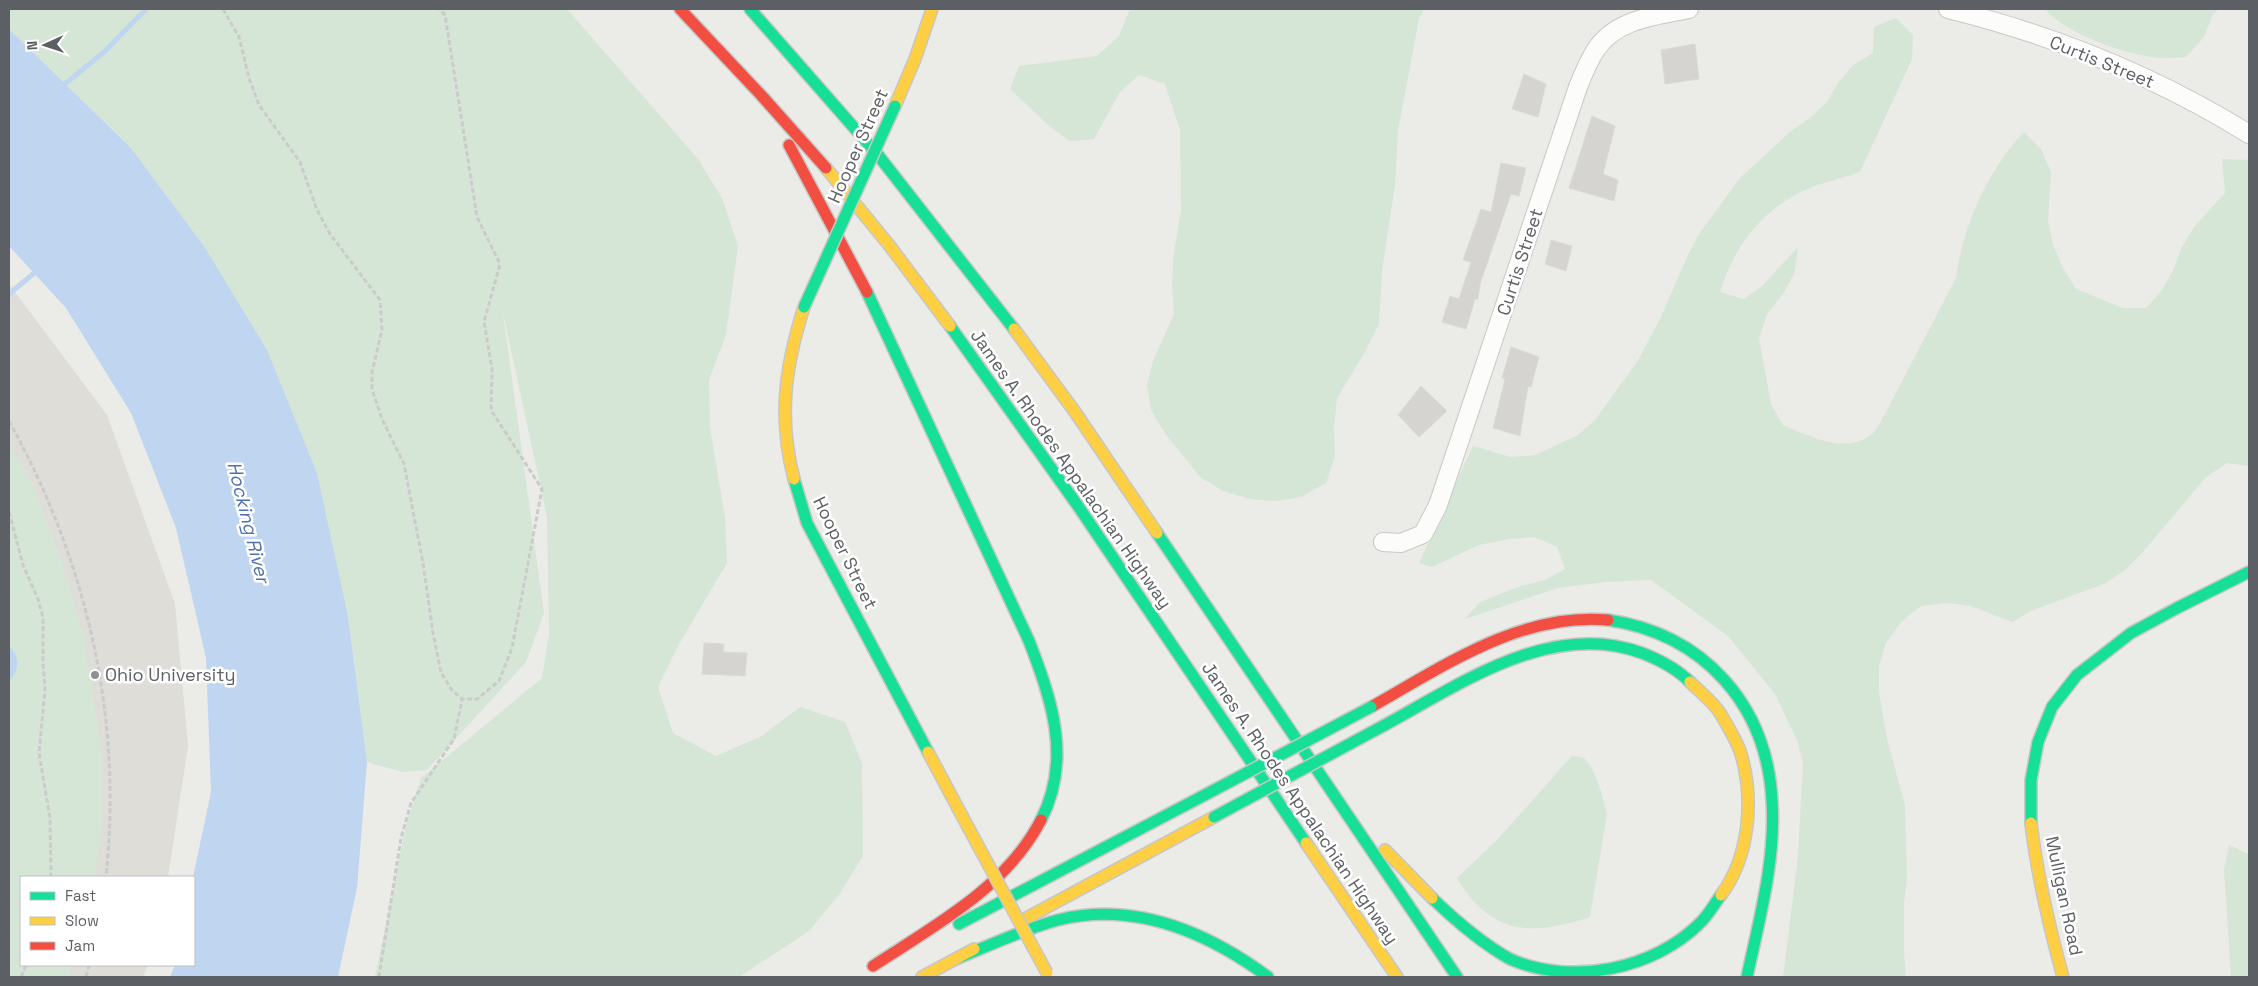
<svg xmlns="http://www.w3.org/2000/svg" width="2258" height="986" font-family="'Space Grotesk',sans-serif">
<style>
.education{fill:#deddd7}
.green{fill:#d6e6d6}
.water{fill:#c0d6f0}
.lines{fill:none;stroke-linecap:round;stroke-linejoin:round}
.stream{stroke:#c0d6f0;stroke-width:5}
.building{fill:#d5d4d1;stroke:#dadad6}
.street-casing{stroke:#c8c9c8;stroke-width:20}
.fast-casing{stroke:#c6c7c7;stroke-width:14}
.slow-casing{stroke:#c6c7c7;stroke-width:14}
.jam-casing{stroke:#c6c7c7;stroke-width:14}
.path{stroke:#c9ccca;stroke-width:3;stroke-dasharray:5 2.5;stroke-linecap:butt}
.street{stroke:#fcfcfb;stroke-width:18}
.fast{stroke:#16e098;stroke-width:11}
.slow{stroke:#ffcf43;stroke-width:11}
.jam{stroke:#f24e42;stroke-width:11}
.fast-bridge-casing{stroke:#c6c7c7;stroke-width:14;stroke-linecap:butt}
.slow-bridge-casing{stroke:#c6c7c7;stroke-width:14;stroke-linecap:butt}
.fast-bridge{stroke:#16e098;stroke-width:11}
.slow-bridge{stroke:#ffcf43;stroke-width:11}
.poi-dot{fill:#8e9091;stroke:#fff;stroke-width:2}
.labels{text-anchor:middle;stroke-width:5;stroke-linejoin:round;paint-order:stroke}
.street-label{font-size:18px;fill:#5c5f63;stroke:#fff}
.poi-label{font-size:18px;fill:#5c5f63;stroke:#fff;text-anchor:start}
.water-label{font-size:19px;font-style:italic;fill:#5172ac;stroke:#fff}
</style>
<rect width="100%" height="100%" fill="#ebebe7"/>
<path class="education" d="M9 284 107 415 175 604 188 746 168 877H21V965H148L143 977H9Z"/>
<path class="green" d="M9 9H567L698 159 723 200 738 246 726 335 709 380 710 427 725 517 727 563 679 644 658 687 673 733 716 756 762 736 800 707 845 722 862 763 863 856 839 895 809 931 739 977H375L406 825 421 778 542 678 549 634 547 517 503 313 544 613 526 662 427 770 402 772 367 762 348 616 204 246 131 148 9 29Z
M1130 9H1424L1419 19 1398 131 1395 185 1382 271 1379 324 1366 350 1337 398 1334 427 1335 456 1326 483 1301 497 1276 501 1251 499 1223 491 1200 477 1164 432 1151 410 1147 385 1153 361 1174 314 1172 286 1173 260 1181 210 1180 130 1165 84 1139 75 1120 92 1094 139 1069 141 1046 123 1010 89 1019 66 1097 56 1119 36Z
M2045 9H2219L2213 14 2204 37 2186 57C2177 57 2168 59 2159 58 2126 55 2066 34 2045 9Z
M1896 18 1913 35 1912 59 1860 172C1844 178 1828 181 1812 187 1766 205 1734 245 1720 292L1744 299 1762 286 1798 247 1795 272 1783 294 1767 314 1759 338 1771 404 1783 425C1810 436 1848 457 1874 432 1879 427 1882 418 1886 412L1956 278C1963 225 1988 170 2024 132L2041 149 2051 172 2048 220 2053 245 2063 268 2076 289 2123 308H2146L2162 290 2173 270 2182 247 2194 227 2225 193 2222 159 2249 160V466L2227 463 2206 477 2142 553 2125 570 2104 584 2033 610 2012 622 1971 606 1946 603 1921 606 1901 622 1886 643 1879 666V692L1887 739 1905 805 1907 879 1904 903V952L1906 977H1783L1798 856 1803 763 1797 740 1775 694 1728 636 1651 580 1605 582 1558 588 1465 619 1480 602 1521 586 1545 580 1565 569 1557 547 1534 537 1509 539 1479 545 1432 567 1419 563 1473 446 1511 457 1535 455 1578 435 1595 420 1637 362 1660 319 1688 255 1699 234 1740 178 1791 131 1810 118 1826 103 1838 83 1853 65 1873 53 1874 27Z
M9 443 33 485 60 556 83 634 102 754V828L94 877H21V965H72L68 977H9Z
M1572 756 1584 758 1592 768 1601 791 1607 814 1590 917C1532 936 1491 936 1457 878L1496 841Z
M2229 845 2249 854V977H2231L2224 869Z"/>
<path class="water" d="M9 29 131 148 204 246 267 350 317 473 348 616 367 762 357 888 338 977H170L175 965H194L193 877 211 792 206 658 176 528 131 413 66 308 9 246Z
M9 646C21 657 19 670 9 682Z"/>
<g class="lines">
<path class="stream" d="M60 88 104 52 146 9
M9 294 39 269"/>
</g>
<path class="building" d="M1695 44 1699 79 1665 84 1661 50Z
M1524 74 1546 84 1538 117 1512 109Z
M1592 116 1615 126 1603 174 1618 180 1614 201 1569 188Z
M1501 163 1526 168 1519 196 1511 194 1480 284 1478 299H1475L1466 329 1442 322 1450 296 1459 299 1471 262 1463 260 1481 209 1491 212Z
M1551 240 1572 246 1566 271 1545 264Z
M1511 347 1539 357 1531 387 1528 386 1520 436 1493 428 1505 379 1502 378Z
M1421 386 1447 411 1419 437 1398 415Z
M704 643 724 644 723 652 747 653 745 676 702 674Z"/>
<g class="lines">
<g class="street-casing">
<path id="street" d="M1948 9C2053 35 2157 77 2249 134
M1383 542 1401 543 1423 534 1438 505 1578 87C1583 75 1588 62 1595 51 1615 19 1655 16 1689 9"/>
</g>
<g class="fast-casing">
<path id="fast" d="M750 9 878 155 1014 329
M867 292 1029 641C1052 700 1072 760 1041 820
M950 326 1078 506 1306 843
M794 479 807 523 928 752
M1157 533 1457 977
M1608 620C1704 634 1767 705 1772 801 1776 860 1759 920 1747 977
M1383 726C1459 685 1551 619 1642 653 1660 660 1677 669 1690 682
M2031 823V780L2038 742 2052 707 2077 675 2131 633 2177 608 2249 572
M1432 898C1456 921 1481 943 1510 959 1571 986 1654 970 1701 922 1709 914 1715 903 1721 895
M959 924 1201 797
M958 958C991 945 1024 929 1058 920 1135 901 1207 932 1268 977"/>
</g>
<g class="slow-casing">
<path id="slow" d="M895 106 915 59 932 9
M826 168 889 245 950 326
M1014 329 1075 412 1157 533
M794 479C778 418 785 367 804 307
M1690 682C1700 692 1713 702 1720 713 1727 725 1737 741 1741 754 1754 799 1750 856 1721 895
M928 752 968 827
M2031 823C2037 875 2049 926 2063 977
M1306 843 1397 977
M1385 850 1432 898
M1021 921 1214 817
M922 977 974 949"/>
</g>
<g class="jam-casing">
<path id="jam" d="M680 9 761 95 826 168
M789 145 867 292
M1371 707C1444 666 1521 612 1608 620
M873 966C934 926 1006 888 1041 820"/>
</g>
<path class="path" d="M223 9 239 37 249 78 259 105 300 162 317 210 330 234 380 300 382 330 372 372V389L382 419 404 464 423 563 433 633 441 672 451 689 462 699H477L499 681 512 648 542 489 491 410 492 369 484 322 500 264 477 217 445 15 439 9
M9 421C87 562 123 717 106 877
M9 512 23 565 38 599 43 618V662L45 689 39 753 50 818 51 877
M21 977 26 965
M86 977 89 965
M379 977 401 838 411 803 454 739 462 699"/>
<use href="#street" class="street"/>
<use href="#fast" class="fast"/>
<use href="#slow" class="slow"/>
<use href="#jam" class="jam"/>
<g class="fast-bridge-casing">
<path id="fast-bridge" d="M804 307 895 106
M1201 797 1371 707
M1214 817 1383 726"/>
</g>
<g class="slow-bridge-casing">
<path id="slow-bridge" d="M968 827 1047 973"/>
</g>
<use href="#fast-bridge" class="fast-bridge"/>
<use href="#slow-bridge" class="slow-bridge"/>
</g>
<circle class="poi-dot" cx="95" cy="675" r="5"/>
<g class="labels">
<g class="street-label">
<text transform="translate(2102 62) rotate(22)" y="6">Curtis Street</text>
<text transform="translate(858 146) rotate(-66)" y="6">Hooper Street</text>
<text transform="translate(1520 262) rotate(-72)" y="6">Curtis Street</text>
<text transform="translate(1071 469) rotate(55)" y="6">James A. Rhodes Appalachian Highway</text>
<text transform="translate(845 553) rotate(64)" y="6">Hooper Street</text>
<text transform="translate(1300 803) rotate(56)" y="6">James A. Rhodes Appalachian Highway</text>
<text transform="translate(2064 896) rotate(78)" y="6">Mulligan Road</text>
</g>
<g class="poi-label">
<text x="105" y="681">Ohio University</text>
</g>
<g class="water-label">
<text transform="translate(249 522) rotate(76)" y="7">Hocking River</text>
</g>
</g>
<rect width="2258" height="986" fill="none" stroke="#5c5f63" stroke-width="20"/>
<rect x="20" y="876" width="175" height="90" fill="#ffffff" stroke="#bebfc1"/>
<rect x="30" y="892" width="25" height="8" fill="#16e098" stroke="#bebfc1"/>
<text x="65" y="901" font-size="15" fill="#5c5f63">Fast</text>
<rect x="30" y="917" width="25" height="8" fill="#ffcf43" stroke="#bebfc1"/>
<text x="65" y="926" font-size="15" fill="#5c5f63">Slow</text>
<rect x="30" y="942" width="25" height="8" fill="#f24e42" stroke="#bebfc1"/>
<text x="65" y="951" font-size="15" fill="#5c5f63">Jam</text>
<g transform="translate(45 45) rotate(267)" stroke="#ffffff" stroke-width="4" paint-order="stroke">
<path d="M0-4L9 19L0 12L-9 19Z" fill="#5c5f63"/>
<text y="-8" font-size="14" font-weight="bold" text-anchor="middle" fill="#5c5f63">N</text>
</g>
</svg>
